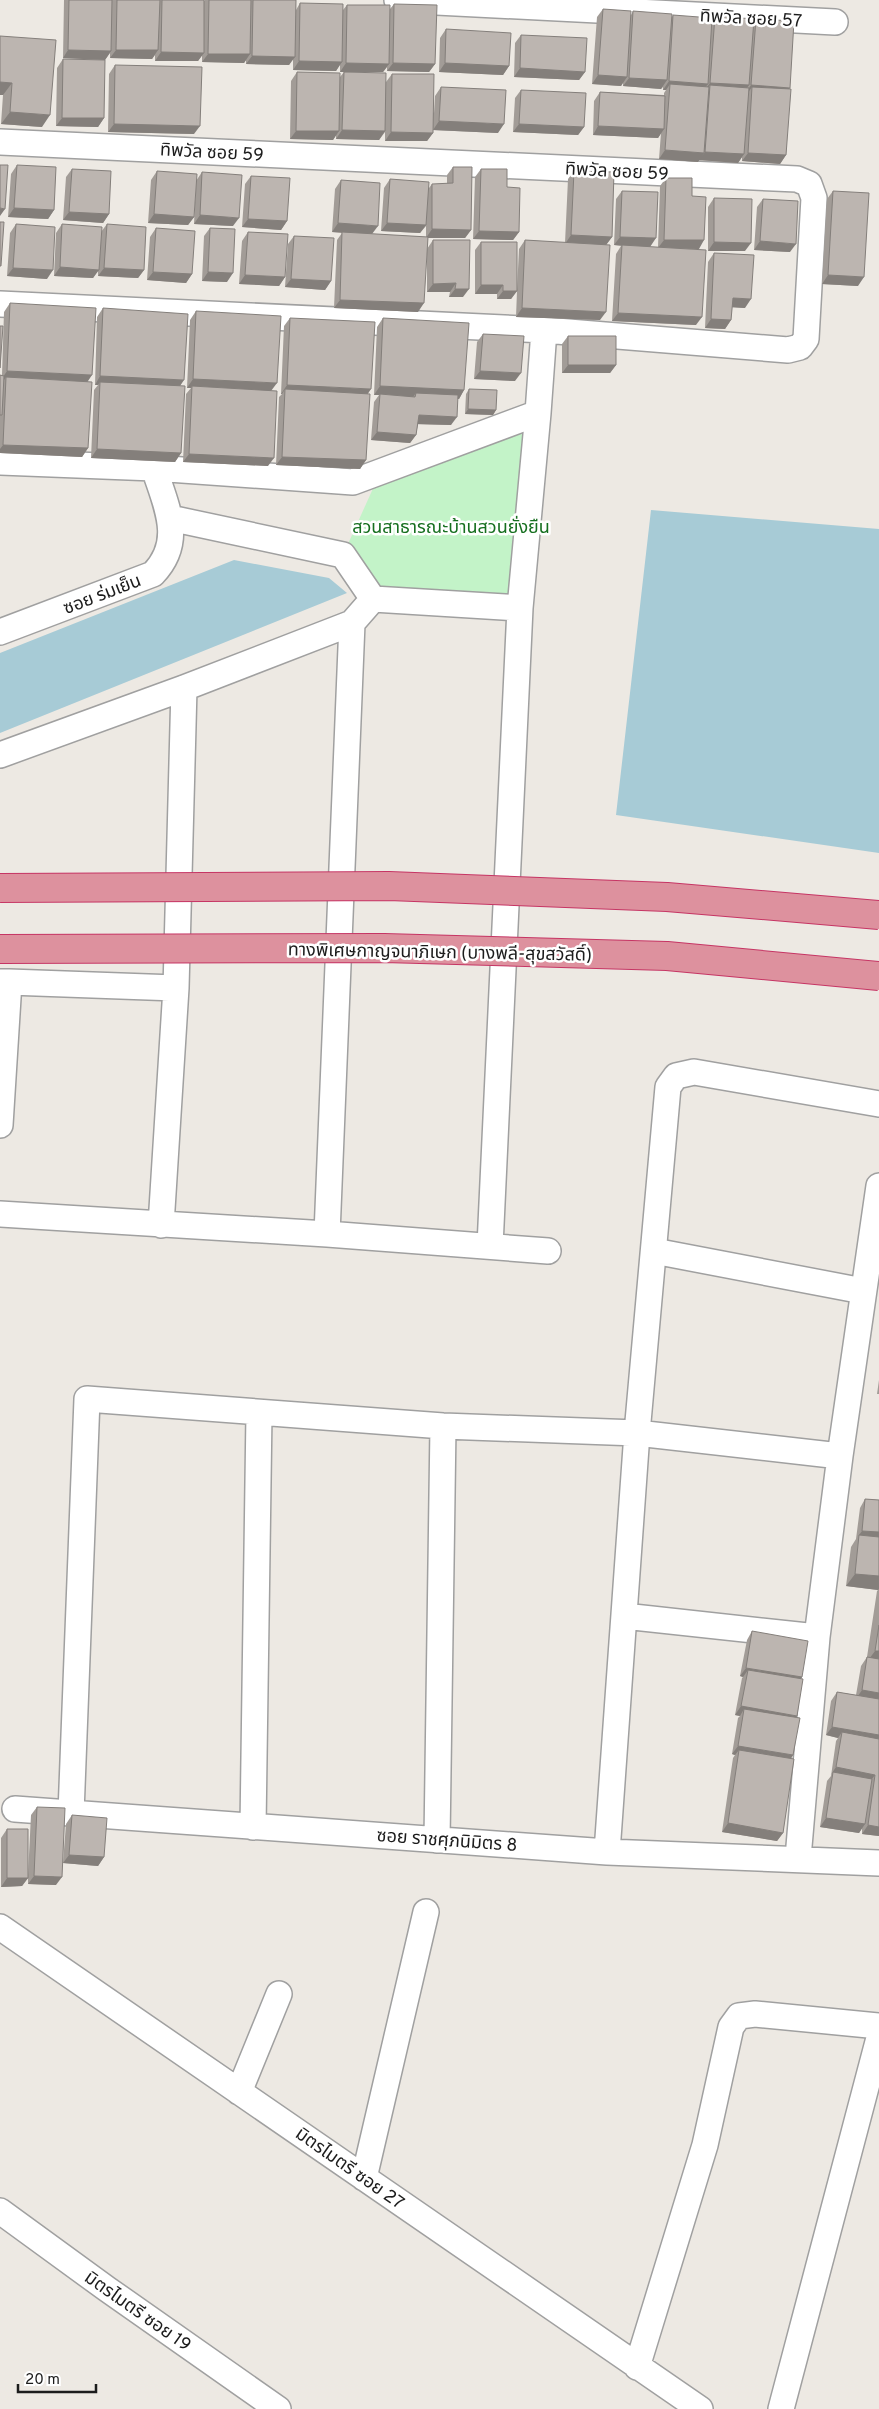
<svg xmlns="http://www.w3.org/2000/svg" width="879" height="2409" font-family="Overpass,'Noto Sans Thai',sans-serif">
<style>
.park{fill:#c3f3c8}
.water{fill:#a7cbd6}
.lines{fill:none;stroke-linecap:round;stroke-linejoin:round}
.minor-casing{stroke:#a0a0a0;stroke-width:28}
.minor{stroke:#fff;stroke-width:25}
.highway-bridge-casing{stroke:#c63564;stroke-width:30;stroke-linecap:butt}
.highway-bridge{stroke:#dd919e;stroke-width:28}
.wall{fill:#a29c97}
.shaded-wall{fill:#847f7b}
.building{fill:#bcb5b0;stroke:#847f7b}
.labels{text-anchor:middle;stroke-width:5;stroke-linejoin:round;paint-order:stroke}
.street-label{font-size:18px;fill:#1c1c1c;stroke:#fff}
.park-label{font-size:18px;fill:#166f1f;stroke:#fff}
</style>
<rect width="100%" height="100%" fill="#ede9e3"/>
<path class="park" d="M538 413 520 608 373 599 343 555 380 473Z"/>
<path class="water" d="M651 510 879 529V853L616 815Z
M234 560 329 578 347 593 0 733V653Z"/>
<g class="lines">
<g class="minor-casing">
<path id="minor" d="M397 0 835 22
M0 142 797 179 809 184 814 198 806 339 800 347 788 350 544 330 0 304
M0 462 154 468 353 482 538 413
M170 518 343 555 373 599 520 608
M0 632 153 574C185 541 166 506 154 468
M0 755 184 688 352 623 373 599
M0 982H9L0 1125
M9 982 176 988
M0 1214 327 1234 548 1251
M161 1225 176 988 184 688
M327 1234 352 623
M490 1246 520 608 538 413 544 330
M654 1251 863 1291
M624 1616 817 1637
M15 1809 607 1852 879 1863
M71 1813 87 1399 443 1426 637 1433 840 1456
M253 1827 259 1413
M437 1840 443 1426
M607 1852 637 1433 668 1087 676 1076 694 1072 879 1104
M798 1858 817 1637 840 1456 879 1186
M0 1927 700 2409
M239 2092 279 1994
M364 2178 426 1912
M0 2211 107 2289 278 2409
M637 2367 705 2145 731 2027 739 2016 755 2014 879 2026
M781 2409 879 2038"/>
</g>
<use href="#minor" class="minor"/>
<g class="highway-bridge-casing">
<path id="highway-bridge" d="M0 888 389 886 667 897 879 915
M0 949 384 948 667 956 879 976"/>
</g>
<use href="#highway-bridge" class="highway-bridge"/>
</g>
<path class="wall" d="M64 0H204V1L205 0H296V10L300 3 343 10 347 5 390 9 394 4 435 64 429 72 387 71V67L383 72H340V64L336 71 293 70V58L289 65 246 64V60L244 63 202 62V55L198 61H155V55L152 59 110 58V53L105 60 63 58Z
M603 9 631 15 633 11 672 17 673 15 712 21 715 16 754 22 756 19 789 89 786 155 780 164 742 161V157L738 163 699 160 698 162 659 159 661 133 658 138 593 135 594 101 600 92 664 95V93L666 90H663V87L661 89 623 86V82L621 86 592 84 597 17Z
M446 29 509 66 503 75 439 72 440 38Z
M521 35 585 72 579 80 514 77 515 43Z
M0 36 42 127 1 124 3 95H0Z
M63 59 104 118 98 127 56 126 57 68Z
M115 65 194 134 108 132 109 74Z
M297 72 340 77 344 72 386 82 392 74 434 113 435 96 441 87 498 133 433 130V133L427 141H385V132L379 140 336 139V135L333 140 290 139 291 81Z
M521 90 584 127 578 135 513 132 515 98Z
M17 165 54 210 48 219 8 217 11 174Z
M453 167 471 230 465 238H428L418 312 334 308 337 240 342 233 332 232 335 189 341 180 372 234 426 237V226L420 233 381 231 384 188 390 179 429 188 432 184H447V175Z
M72 169 109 214 103 223 63 220 66 177Z
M481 169 507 187 519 232 513 240 473 239 475 177Z
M157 171 194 217 188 225 148 223 151 180Z
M574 171 612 237 606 245 600 320 516 317 517 291 511 299H497V294H475V250L481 242 517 290 519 249 525 240 565 243 568 179Z
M202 172 233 226 194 224 196 181Z
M251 176 287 221 281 230 242 227 245 184Z
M666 178 692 196 699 249H687L696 325 612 321 616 254 621 246 614 245 616 199 622 191 650 247H658L660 186Z
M833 191 858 286 822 284 827 199Z
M714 198 745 251H708V207Z
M763 199 790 252 754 250 757 207Z
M16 224 47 279 7 276 10 233Z
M62 224 101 232 107 224 144 270 138 278 98 276V270L93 278 54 276 56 233Z
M156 228 192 274 186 283 147 280 150 237Z
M210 228 227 282 202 281 204 236Z
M248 232 285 277 279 286 239 284 242 241Z
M294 236 331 281 325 290 285 287 288 244Z
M433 240 463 297H449L450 292H427V249Z
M714 253 745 308 732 307 731 320 725 329 705 328 708 262Z
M10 303 87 381 88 448 82 457 0 453V375H2L4 312Z
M103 308 180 386 181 453 175 462 91 458 94 390 98 385H95L97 317Z
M196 311 271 391 268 466 183 462 186 394 191 388H187L190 320Z
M290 318 366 460 360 469 276 465 279 397 282 394H281L284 326Z
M383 318 464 390 459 399H457L451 425 418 424 416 435 410 443 371 440 374 402 379 395H374L377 327Z
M483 334 515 381 474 379 477 342Z
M568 336 616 365 610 373H562V344Z
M469 389 496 410 493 415 465 414 466 394Z
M879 1380V1394H877Z
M865 1499 879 1500V1836L862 1834V1828L859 1833 820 1827 827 1781 831 1776 836 1741 838 1738 826 1735 831 1701 837 1692 856 1695 861 1666 867 1657 877 1591 878 1590 846 1586 851 1547 856 1539 860 1508Z
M752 1631 802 1677 801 1679 796 1718 793 1755 791 1759 783 1833 777 1841 722 1832 733 1758 735 1755 732 1754 738 1718 740 1716 735 1715 742 1678 743 1677 740 1676 747 1640Z
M37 1807 56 1885 28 1884V1878L22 1886 1 1887V1838L7 1829 28 1875 31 1815Z
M72 1815 104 1857 98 1866 63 1863 66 1824Z"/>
<path class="shaded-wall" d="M68 50 111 51 105 60 63 58Z
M116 50H158L152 59 110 58Z
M161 52 204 53 198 61H155Z
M208 54H250L244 63 202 62Z
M252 56 295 57 289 65 246 64Z
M299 61 342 62 336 71 293 70Z
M346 63 389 64 383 72H340Z
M393 63 435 64 429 72 387 71Z
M445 63 509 66 503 75 439 72Z
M520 68 585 72 579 80 514 77Z
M598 75 627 77 621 86 592 84Z
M629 78 667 80 661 89 623 86Z
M669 81 708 84 702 92 670 84 666 90H663Z
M0 82 12 83 3 95H0Z
M710 83 749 85 743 94 710 85 706 91H704Z
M751 85 790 88 784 96 752 87 747 94H745Z
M10 112 50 115 42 127 1 124Z
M62 118H104L98 127 56 126Z
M439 121 504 124 498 133 433 130Z
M114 124 200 126 194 134 108 132Z
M519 124 584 127 578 135 513 132Z
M598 126 664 129 658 138 593 135Z
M342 130 385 131 379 140 336 139Z
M296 131H339L333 140 290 139Z
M391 132 433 133 427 141H385Z
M665 150 704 153 698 162 659 159Z
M705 152 744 154 738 163 699 160Z
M748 153 786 155 780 164 742 161Z
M0 208 5 209 0 216Z
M14 208 54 210 48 219 8 217Z
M69 212 109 214 103 223 63 220Z
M154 214 194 217 188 225 148 223Z
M200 215 239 218 233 226 194 224Z
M248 219 287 221 281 230 242 227Z
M338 223 378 226 372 234 332 232Z
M387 223 426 225 420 233 381 231Z
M432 229 471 230 465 238H426Z
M479 231 519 232 513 240 473 239Z
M571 235 612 237 606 245 565 244Z
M620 237 656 238 650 247 614 245Z
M664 240H704L699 249 658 248Z
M760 241 796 244 790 252 754 250Z
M714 242 751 243 745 251H708Z
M60 267 99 270 93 278 54 276Z
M13 268 53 270 47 279 7 276Z
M104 268 144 270 138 278 98 276Z
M153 272 192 274 186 283 147 280Z
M208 272 233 273 227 282 202 281Z
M245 275 285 277 279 286 239 284Z
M828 275 864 277 858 286 822 284Z
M291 279 331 281 325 290 285 287Z
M456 283 450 292H427L433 284Z
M481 285H503L497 294H475Z
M455 289H469L463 297H449Z
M503 291H517L511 299H497Z
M733 298 751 299 745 308 727 307Z
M340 300 424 303 418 312 334 308Z
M522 308 606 312 600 320 516 317Z
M618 313 702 317 696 325 612 321Z
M711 319 731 320 725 329 705 328Z
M568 365H616L610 373H562Z
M7 371 92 375 86 384 6 377 4 380H1Z
M480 371 521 373 515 381 474 379Z
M100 376 184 380 178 389 100 382 98 385H95Z
M193 379 277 383 271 391 192 386 191 388H187Z
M287 385 371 389 365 398 285 389 282 394H281Z
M380 386 464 390 459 399 415 397 416 393 413 397 380 394 379 395H374Z
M468 409 496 410 493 415 465 414Z
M419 415 457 417 451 425 413 424Z
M377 432 416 435 410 443 371 440Z
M3 445 88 448 82 457 0 453V449Z
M97 449 181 453 175 462 91 458Z
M189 454 274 458 268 466 183 462Z
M282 457 366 460 360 469 276 465Z
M862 1531 879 1532V1541L859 1535Z
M855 1574 879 1576V1589L878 1590 846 1586Z
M875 1651H879V1665L866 1663Z
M746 1668 802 1677 796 1686 748 1670 743 1677 740 1676Z
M862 1690 879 1693V1703L856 1699Z
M741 1706 797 1716 791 1724 744 1709 740 1716 735 1715Z
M832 1727 879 1735V1745L842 1732 838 1738 826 1735Z
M738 1746 793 1755 787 1764 739 1750 735 1755 732 1754Z
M836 1767 875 1775 869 1783 833 1772 830 1776Z
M826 1818 865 1824 859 1833 820 1827Z
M728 1823 783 1833 777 1841 722 1832Z
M868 1825 879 1827V1836L862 1834Z
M69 1855 104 1857 98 1866 63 1863Z
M34 1876 62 1877 56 1885 28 1884Z
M7 1878H28L22 1886 1 1887Z"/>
<path class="building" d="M69 0H112L111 51 68 50Z
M117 0H160L158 50H116Z
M162 0H204V53L161 52Z
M209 0H251L250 54H208Z
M253 0H296L295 57 252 56Z
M300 3 343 4 342 62 299 61Z
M394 4 437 5 435 64 393 63Z
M347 5H390L389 64 346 63Z
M603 9 631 11 627 77 598 75Z
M633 11 672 14 667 80 629 78Z
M673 15 712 18 708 84 669 81Z
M715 16 754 19 749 85 710 83Z
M756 19 794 21 790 88 751 85Z
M446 29 511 33 509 66 445 63Z
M521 35 587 38 585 72 520 68Z
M0 36 56 40 50 115 10 112 12 83 0 82Z
M63 59 105 60 104 118H62Z
M115 65 202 67 200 126 114 124Z
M297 72 340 73 339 131H296Z
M344 72 386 73 385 131 342 130Z
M392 74H434L433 133 391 132Z
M670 84 709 87 704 153 665 150Z
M710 85 749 88 744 154 705 152Z
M441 87 506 90 504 124 439 121Z
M752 87 791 89 786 155 748 153Z
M521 90 586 93 584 127 519 124Z
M600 92 665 96 664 129 598 126Z
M0 165H8L5 209 0 208Z
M17 165 56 167 54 210 14 208Z
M453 167H472L471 230 432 229V184L453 183Z
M72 169 111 171 109 214 69 212Z
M481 169H507V187L520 188 519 232 479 231Z
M157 171 197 174 194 217 154 214Z
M574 171 614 172 612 237 571 235Z
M202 172 242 175 239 218 200 215Z
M251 176 290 178 287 221 248 219Z
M666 178H692V196L706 197 704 240H664Z
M390 179 429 182 426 225 387 223Z
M341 180 380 183 378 226 338 223Z
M622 191 658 192 656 238 620 237Z
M833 191 869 193 864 277 828 275Z
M714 198 752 199 751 243 714 242Z
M763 199 798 201 796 244 760 241Z
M0 222H4L1 266H0Z
M16 224 55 227 53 270 13 268Z
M62 224 102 227 99 270 60 267Z
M107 224 146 227 144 270 104 268Z
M156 228 195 231 192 274 153 272Z
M210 228 235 229 233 273 208 272Z
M248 232 288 234 285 277 245 275Z
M342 232 428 237 424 303 340 300Z
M294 236 334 238 331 281 291 279Z
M433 240H470L469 289H455L456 283 433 284Z
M525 240 610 245 606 312 522 308Z
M481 242H517V291H503V285H481Z
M622 245 706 250 702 317 618 313Z
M714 253 754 255 751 299 733 298 731 320 711 319Z
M10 303 96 308 92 375 7 371Z
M103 308 188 314 184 380 100 376Z
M196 311 281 316 277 383 193 379Z
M290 318 375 322 371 389 287 385Z
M383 318 469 323 464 390 380 386Z
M0 326H3L0 368Z
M483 334 524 336 521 373 480 371Z
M568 336H616V365H568Z
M0 375 4 376 2 415H0Z
M6 377 92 382 88 448 3 445Z
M100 382 185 386 181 453 97 449Z
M192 386 277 391 274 458 189 454Z
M285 389 370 394 366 460 282 457Z
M469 389 497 390 496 410 468 409Z
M416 393 458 395 457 417 419 415 416 435 377 432 380 394 415 397Z
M865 1499 879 1500V1532L862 1531Z
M859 1535 879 1537V1576L855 1574Z
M879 1625V1651H875Z
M752 1631 808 1641 802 1677 746 1668Z
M867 1657 879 1659V1693L862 1690Z
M748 1670 803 1679 797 1716 741 1706Z
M837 1692 879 1699V1735L832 1727Z
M744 1709 800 1718 793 1755 738 1746Z
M842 1732 879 1739V1827L868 1825 875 1775 836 1767Z
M739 1750 794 1759 783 1833 728 1823Z
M833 1772 872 1779 865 1824 826 1818Z
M37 1807 65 1808 62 1877 34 1876Z
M72 1815 107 1818 104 1857 69 1855Z
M7 1829H28V1878H7Z"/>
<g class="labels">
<g class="street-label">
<text transform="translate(751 18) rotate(3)" y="6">ทิพวัล ซอย 57</text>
<text transform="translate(212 152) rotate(3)" y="6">ทิพวัล ซอย 59</text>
<text transform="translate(617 171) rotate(3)" y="6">ทิพวัล ซอย 59</text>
<text transform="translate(102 594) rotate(-21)" y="6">ซอย ร่มเย็น</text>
<text transform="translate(440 952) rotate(1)" y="6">ทางพิเศษกาญจนาภิเษก (บางพลี-สุขสวัสดิ์)</text>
<text transform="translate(447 1840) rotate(4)" y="6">ซอย ราชศุภนิมิตร 8</text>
<text transform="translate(350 2168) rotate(35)" y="6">มิตรไมตรี ซอย 27</text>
<text transform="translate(138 2311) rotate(35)" y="6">มิตรไมตรี ซอย 19</text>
</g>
<g class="park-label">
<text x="451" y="533">สวนสาธารณะบ้านสวนยั่งยืน</text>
</g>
</g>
<path d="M18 2384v8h78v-8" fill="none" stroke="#1c1c1c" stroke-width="2.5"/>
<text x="25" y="2384" font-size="15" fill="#1c1c1c" stroke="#ffffff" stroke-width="4" paint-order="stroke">20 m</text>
</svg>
